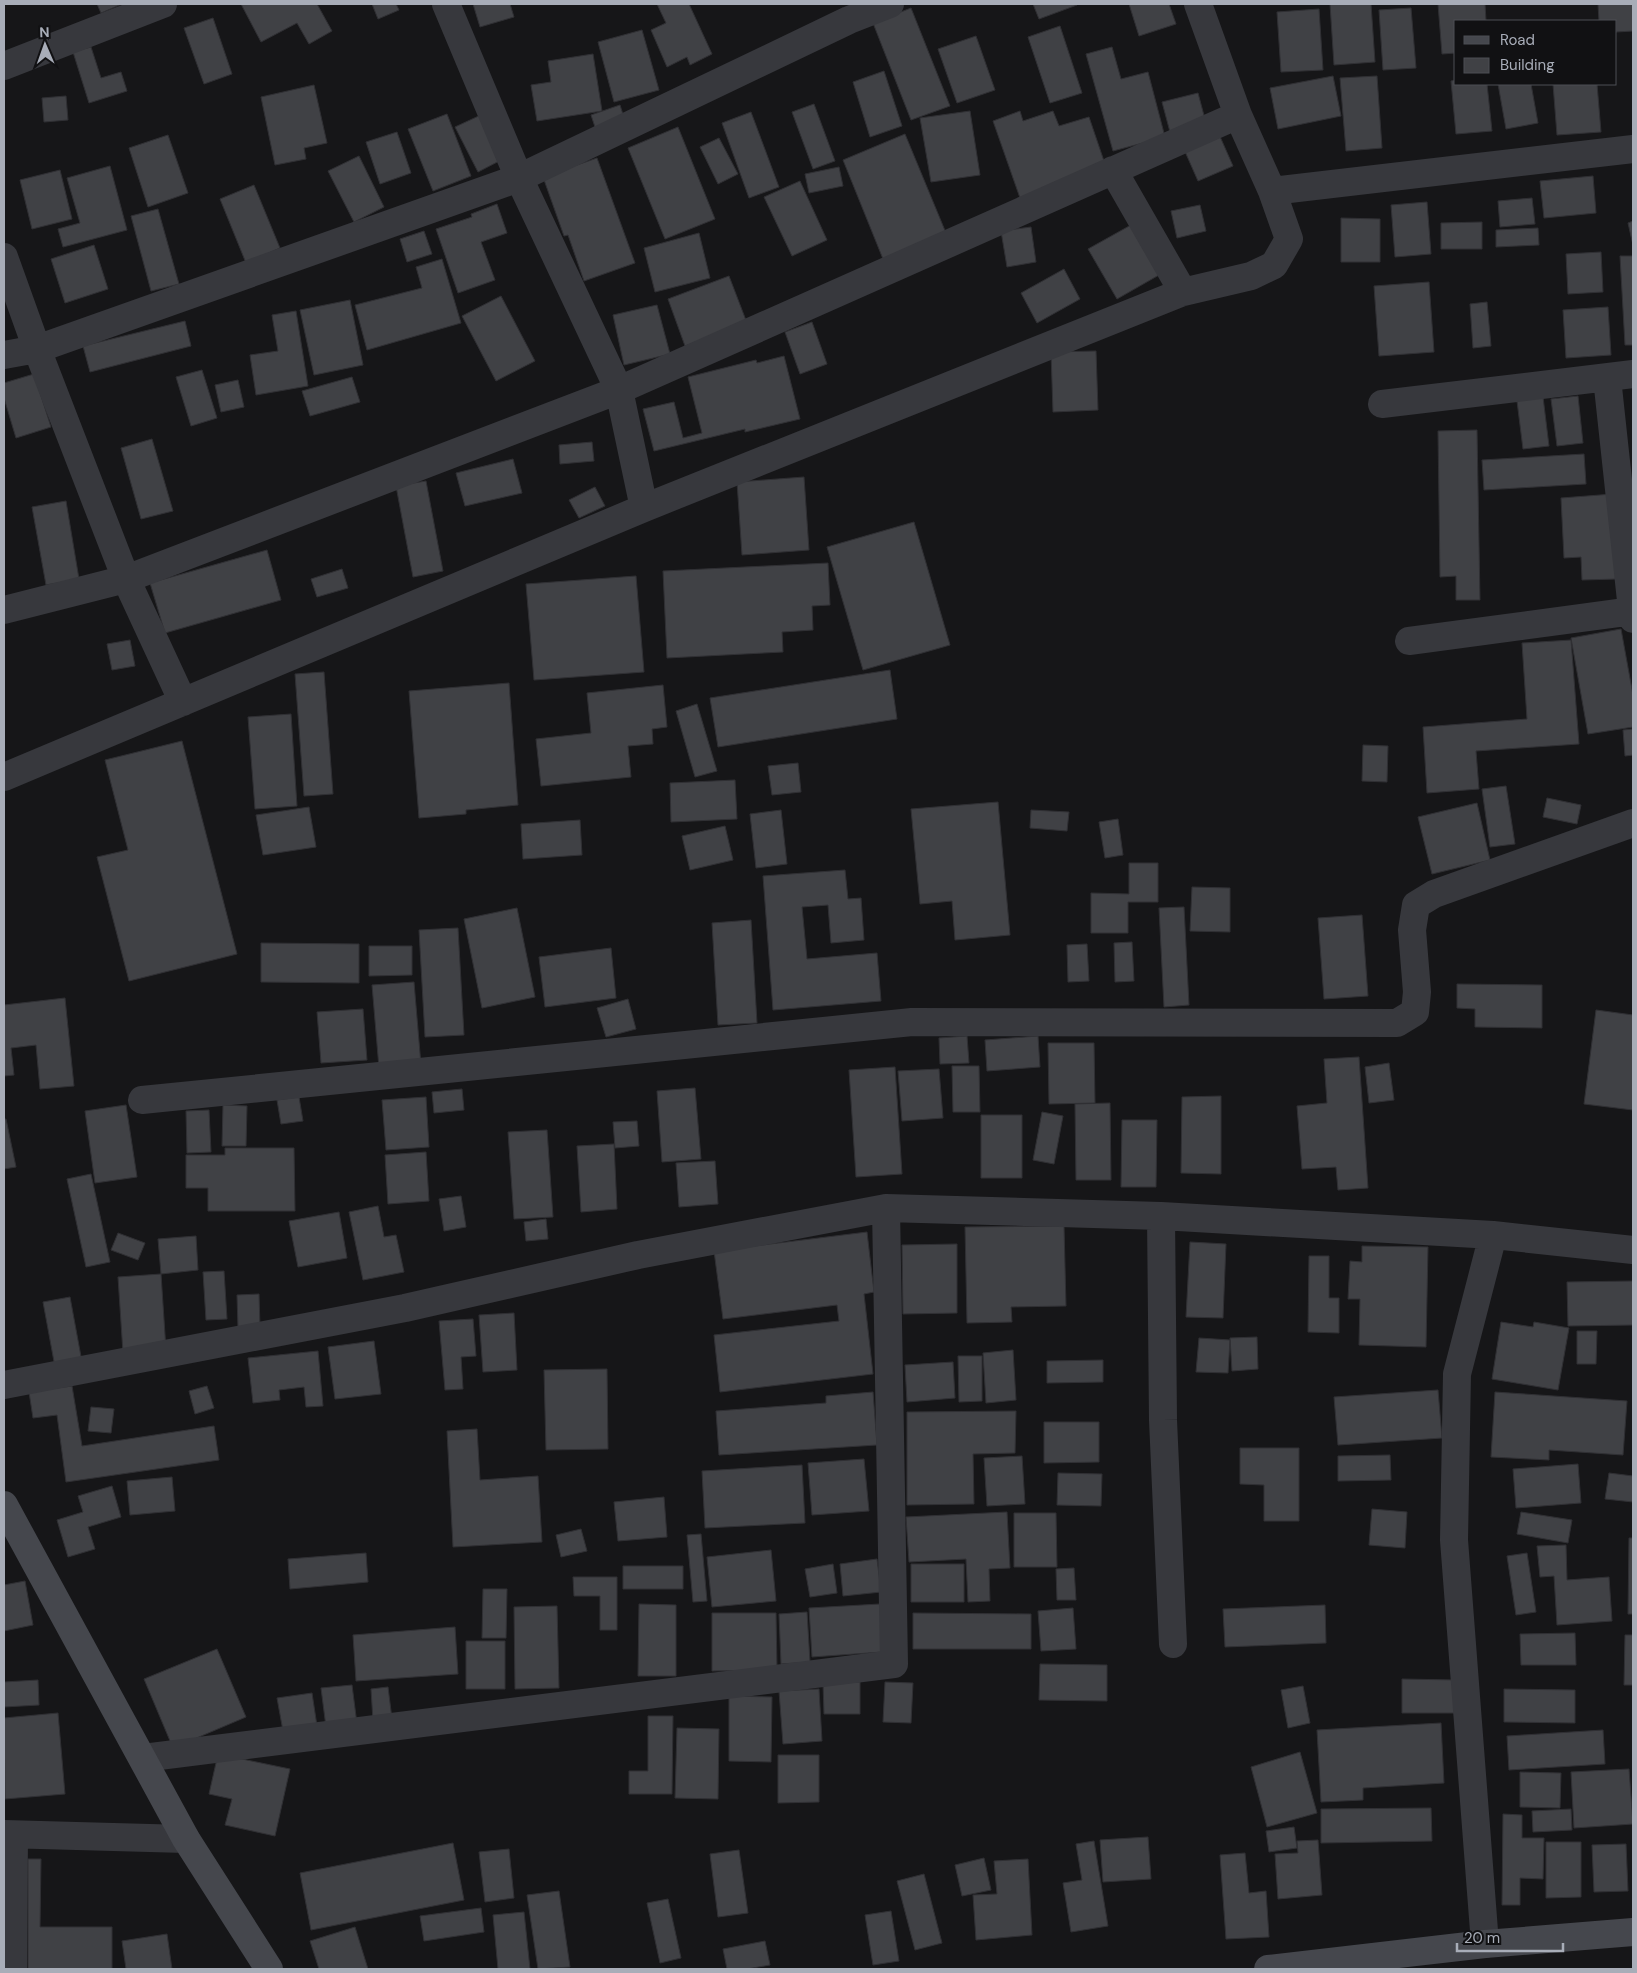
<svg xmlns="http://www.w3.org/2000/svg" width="1637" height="1973" font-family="'DM Sans',sans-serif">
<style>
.building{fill:#404145;stroke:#303034}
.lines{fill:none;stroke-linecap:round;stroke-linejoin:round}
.street{stroke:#37383d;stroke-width:28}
.secondary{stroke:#45474d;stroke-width:28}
</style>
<rect width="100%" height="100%" fill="#161618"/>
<path class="building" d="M97 4H122L101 13Z
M241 4H317L332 31 309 44 297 23 261 42Z
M372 4H396L399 10 378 19Z
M473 4H510L514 17 480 27Z
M657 4H689L712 54 690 65 687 57 667 67 651 30 666 23Z
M1033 4H1077V5L1039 19Z
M1129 4H1169L1176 24 1139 36Z
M1330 4H1371L1375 62 1334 65Z
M1438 4H1485L1486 21H1456V53L1442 54Z
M1598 4H1633V31L1616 32V21H1599Z
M911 8 950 106 911 120 873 23Z
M1411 8 1416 68 1383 70 1379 10Z
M1319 9 1323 70 1281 72 1277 12Z
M213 18 232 74 204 84 184 28Z
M1060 26 1082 93 1050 103 1028 37Z
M642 30 659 90 614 102 598 42Z
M976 36 995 90 957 103 938 49Z
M91 47 101 78 121 72 127 91 89 103 73 52Z
M1112 47 1121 79 1148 72 1165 137 1113 151 1086 54Z
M593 54 602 111 537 121 531 85 551 82 548 61Z
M884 71 902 126 870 137 853 82Z
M1333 76 1341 116 1278 129 1270 88Z
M1377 76 1382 148 1346 151 1340 78Z
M1456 80V84H1487L1492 131 1456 134 1451 81Z
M1498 84H1531L1538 123 1506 129Z
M1553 84H1597L1601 132 1557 135Z
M314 85 327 143 304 148 306 159 275 165 261 97Z
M1198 93 1206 123 1170 132 1162 102Z
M66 96 68 120 44 122 42 98Z
M814 104 835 161 813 169 792 112Z
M620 105 626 124 597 133 591 115Z
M970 111 980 175 931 182 920 118Z
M1020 111 1023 121 1053 111 1059 126 1089 117 1106 167 1020 198 993 121Z
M751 112 779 187 749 198 722 123Z
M447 114 471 176 433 191 408 129Z
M483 114 505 158 478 172 455 127Z
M678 127 715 219 665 239 628 148Z
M397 132 411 173 380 184 366 142Z
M1218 132 1233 166 1198 181 1183 147Z
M905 134 946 233 883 259 843 160Z
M168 135 188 193 148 207 129 148Z
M719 138 738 174 718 184 700 147Z
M359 156 384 207 354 222 328 171Z
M597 158 635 263 584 281 568 235 564 236 543 177Z
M110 166 127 230 63 247 58 229 80 223 67 178Z
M839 167 843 186 809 193 805 174Z
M60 170 72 219 32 229 20 180Z
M1593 176 1596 213 1544 218 1540 181Z
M800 181 827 240 792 256 764 197Z
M254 185 280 248 246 263 220 199Z
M1532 198 1535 224 1500 227 1498 201Z
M1427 202 1431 254 1395 257 1391 205Z
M497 204 507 233 481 242 495 280 458 293 436 229 472 217 471 214Z
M1200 205 1206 231 1177 238 1171 211Z
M158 209 179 284 151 291 131 216Z
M1341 218 1380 219V262H1341Z
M1633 221V245L1628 223Z
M1482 222V249H1441V223Z
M1131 225 1159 275 1117 299 1088 249Z
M1031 227 1036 262 1007 267 1001 231Z
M1538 228 1539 245 1496 247V230Z
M424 231 432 254 407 262 400 239Z
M699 233 710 278 655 292 644 248Z
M94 245 108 289 65 303 51 259Z
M1601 252 1603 292 1568 294 1566 254Z
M1620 256H1633V345H1625Z
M442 259 461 323 367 350 355 305 422 288 416 267Z
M1064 269 1080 299 1037 323 1021 293Z
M729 276 747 323 685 346 668 299Z
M1429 282 1434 352 1379 356 1374 286Z
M501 296 535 361 496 381 462 316Z
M350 300 363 365 314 375 300 310Z
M1487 302 1491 346 1473 348 1470 304Z
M657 305 670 354 624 365 613 315Z
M1608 307 1611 355 1566 358 1563 310Z
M296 311 308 386 256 395 250 355 278 351 272 315Z
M185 321 191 346 90 372 83 346Z
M812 322 827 364 800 374 785 332Z
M1096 351 1098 410 1053 412 1051 352Z
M784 356 800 419 745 432V429L654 451 643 409 674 402 683 438 702 433 688 377 756 360 757 363Z
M202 370 217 418 191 426 176 377Z
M34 374 51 427 16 438 4 398V383Z
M352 377 360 402 310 416 302 391Z
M238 380 244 407 221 412 215 385Z
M1578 396 1583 443 1557 446 1551 399Z
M1543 397 1549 446 1523 449 1517 401Z
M1477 430 1480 600H1456V576L1440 577 1438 431Z
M152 439 173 511 141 519 121 448Z
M592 442 594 461 560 464 559 445Z
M1584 454 1586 484 1484 490 1482 460Z
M513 459 522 493 465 506 456 473Z
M804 477 809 550 742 555 737 482Z
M426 481 443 571 413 577 396 486Z
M595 487 605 506 579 518 569 500Z
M1613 494 1617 579 1582 580 1581 557 1564 558 1561 498Z
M66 501 79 579 46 585 32 507Z
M914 522 950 645 863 670 827 547Z
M267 550 281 600 165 633 150 583Z
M828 563 830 605 812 606 813 630 782 632 783 652 667 658 663 571Z
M342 569 348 588 317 597 311 579Z
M636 576 644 672 534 680 526 584Z
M1621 629 1633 695V727L1588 734 1571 638Z
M130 640 135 666 112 670 107 644Z
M1571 640 1579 744 1476 751 1479 789 1427 793 1423 727 1527 719 1522 643Z
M890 670 897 719 718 747 710 698Z
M324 672 333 794 304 796 295 674Z
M509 683 518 805 466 810V814L419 818 409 691Z
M663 685 667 727 652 729 653 744 628 746 631 777 541 786 536 739 591 733 587 693Z
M697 704 717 771 695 777 676 711Z
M291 714 297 806 255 809 248 717Z
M1633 729V755L1625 756 1623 730Z
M182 741 237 954 129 981 97 857 128 850 105 760Z
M1363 745 1388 746 1387 782 1362 781Z
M798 763 801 792 772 795 768 766Z
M735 780 737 819 671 822 670 783Z
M1506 786 1515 844 1490 847 1482 789Z
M1547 798 1581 805 1577 824 1543 817Z
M998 802 1010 935 955 940 952 901 920 904 911 809Z
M1477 803 1490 860 1432 874 1418 817Z
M309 807 316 847 263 855 256 815Z
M781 810 787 864 756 868 750 814Z
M1031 810 1069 812 1067 831 1030 828Z
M1118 819 1123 855 1105 858 1099 822Z
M580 820 582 855 523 859 521 824Z
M725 826 733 860 690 870 682 836Z
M1129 863H1158V902H1128V933H1091V893L1129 894Z
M845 870 848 899 861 898 864 940 831 943 828 905 802 907 807 959 877 953 881 1001 773 1010 763 876Z
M1192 887 1230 888V932L1190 931Z
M1184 907 1189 1005 1164 1007 1159 908Z
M517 908 535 997 482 1008 464 919Z
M1362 915 1368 996 1324 999 1318 918Z
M751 920 757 1023 718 1025 712 923Z
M458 928 464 1035 425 1037 419 930Z
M1132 942 1134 981 1115 982 1114 943Z
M261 943 359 944V983L261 982Z
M1087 944 1089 981 1068 982 1067 945Z
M369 946H412V975L369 976Z
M611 948 616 998 545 1007 539 957Z
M414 982 421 1065 379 1068 372 985Z
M1457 984 1542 985V1028L1475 1027V1009L1457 1008Z
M65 998 74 1086 40 1089 36 1045 11 1048 14 1075 4 1076V1005Z
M628 999 636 1029 606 1037 597 1008Z
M363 1009 367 1060 321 1063 317 1012Z
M1596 1010 1633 1015V1110L1584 1104Z
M967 1036 969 1063 940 1064 939 1038Z
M1038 1036 1040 1067 987 1071 985 1040Z
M1048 1043H1094L1095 1103 1049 1104Z
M1359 1057 1368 1188 1338 1190 1336 1167 1302 1169 1297 1106 1327 1103 1324 1059Z
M1389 1063 1394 1100 1369 1103 1365 1067Z
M952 1066H979L980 1112H953Z
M895 1067 902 1174 856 1177 849 1070Z
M939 1069 943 1118 902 1121 898 1071Z
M695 1088 701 1159 662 1162 657 1091Z
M462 1089 464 1110 434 1113 432 1092Z
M1221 1096V1174L1181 1173 1182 1097Z
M299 1097 303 1121 281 1124 277 1100Z
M426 1097 429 1147 386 1150 382 1100Z
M1110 1103 1111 1180H1076L1075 1104Z
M126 1105 137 1177 95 1183 85 1111Z
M223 1105 247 1106 246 1146H222Z
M209 1110 211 1152 187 1153 186 1111Z
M1042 1112 1063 1116 1054 1164 1033 1160Z
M981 1115H1022V1178H981Z
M4 1119H6L16 1167 4 1169Z
M1122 1120H1157L1156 1187H1121Z
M637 1121 639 1146 615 1148 613 1122Z
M547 1130 553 1217 514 1219 508 1132Z
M614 1144 617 1209 581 1212 577 1146Z
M225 1148H294L295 1211H208V1188H186V1155H225Z
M426 1152 429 1201 388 1204 385 1155Z
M715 1161 718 1204 679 1207 676 1163Z
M91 1174 110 1262 86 1267 67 1179Z
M461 1196 466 1227 444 1231 439 1199Z
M378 1206 384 1237 396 1235 404 1272 363 1280 349 1212Z
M339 1212 347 1258 298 1267 289 1221Z
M546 1219 548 1239 526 1241 524 1222Z
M1064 1226 1066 1306 1011 1307 1012 1322 967 1323 965 1227Z
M867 1232 874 1292 864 1294 873 1374 720 1392 714 1335 839 1321 837 1305 723 1319 714 1251Z
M118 1233 145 1243 138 1260 111 1250Z
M196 1236 198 1270 161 1274 158 1239Z
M1190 1242 1226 1244 1223 1318 1186 1317Z
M957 1244V1313L903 1314 902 1245Z
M1362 1246 1428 1247 1426 1347 1359 1345 1360 1299H1348L1350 1261 1362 1262Z
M1309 1256H1329V1298H1339V1333L1308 1332Z
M224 1271 227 1319 206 1320 203 1272Z
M161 1274 166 1350 123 1353 118 1277Z
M1633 1281V1325L1568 1326 1567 1282Z
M259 1294 260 1327 238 1328 237 1295Z
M70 1297 82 1362 55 1367 43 1302Z
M514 1313 517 1370 483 1372 479 1315Z
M473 1319 476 1356 461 1357 463 1389 445 1390 439 1321Z
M1501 1322 1533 1327 1534 1322 1569 1328 1558 1390 1492 1379Z
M1577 1331H1597L1596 1364H1577Z
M1257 1337 1258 1369 1232 1371 1230 1338Z
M1199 1338 1230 1340 1228 1373 1196 1372Z
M374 1341 381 1394 335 1399 328 1347Z
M1013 1350 1016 1400 986 1403 983 1353Z
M318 1351 323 1406 306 1407 304 1387 279 1390 280 1400 253 1403 248 1358Z
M958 1356H982V1401L959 1402Z
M1103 1360V1382L1047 1383V1361Z
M953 1362 955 1398 907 1402 905 1365Z
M607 1369 608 1449 546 1450 544 1370Z
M72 1386 82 1446 214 1426 219 1460 66 1482 57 1415 33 1418 29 1392Z
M207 1386 214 1408 195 1414 189 1391Z
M1438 1390 1442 1438 1338 1445 1334 1397Z
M873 1392 877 1445 719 1455 716 1411 826 1403V1396Z
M1495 1392 1627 1401 1623 1455 1549 1450V1460L1491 1457Z
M91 1407 114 1409 111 1433 88 1431Z
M1016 1411 1015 1453 973 1454 974 1504 907 1505V1412Z
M1044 1422H1099V1462L1044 1463Z
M477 1429 480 1480 538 1476 542 1542 453 1547 447 1431Z
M1240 1448H1299V1521H1264V1485L1240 1484Z
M1390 1455 1391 1480 1338 1481V1456Z
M1022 1456 1025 1504 987 1506 984 1458Z
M864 1459 869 1511 812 1515 808 1463Z
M1578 1464 1581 1503 1516 1508 1513 1469Z
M802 1465 805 1523 705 1528 702 1471Z
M1058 1473 1102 1474 1101 1506 1057 1505Z
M1609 1473 1633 1476V1502L1605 1499Z
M172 1477 175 1511 130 1515 127 1481Z
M112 1486 121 1517 88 1527 95 1549 68 1557 57 1520 83 1512 78 1496Z
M664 1497 667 1537 618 1541 614 1502Z
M1372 1509 1407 1512 1405 1548 1369 1545Z
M1007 1512 1010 1568 989 1569 990 1601 968 1602 966 1559 909 1562 906 1517Z
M1521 1512 1572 1520 1568 1543 1517 1534Z
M1014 1513H1056L1057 1567H1014Z
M581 1529 587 1551 561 1557 556 1535Z
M701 1534 707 1601 693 1602 687 1535Z
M1629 1538H1633V1614H1628Z
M1566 1545 1567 1580 1609 1577 1612 1621 1557 1625 1554 1576 1540 1577 1537 1546Z
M771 1550 776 1601 712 1607 707 1557Z
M366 1553 368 1582 290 1589 288 1559Z
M1527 1553 1536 1612 1516 1615 1507 1556Z
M877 1559 881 1592 843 1596 840 1564Z
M833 1564 837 1593 810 1597 805 1569Z
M911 1564H964V1602H911Z
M623 1566H683V1589H623Z
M1074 1568 1076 1600H1057L1056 1569Z
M573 1577H617V1630H600V1596H574Z
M25 1581 33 1625 4 1631V1585Z
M483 1589H507L506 1638H482Z
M639 1604 676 1605V1676H638Z
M880 1604 882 1652 812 1657 809 1608Z
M1325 1605 1326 1643 1225 1647 1223 1609Z
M557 1606 559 1688 515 1689 514 1607Z
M1073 1608 1076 1649 1041 1651 1038 1611Z
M807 1612 810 1662 781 1664 779 1614Z
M712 1613H776L777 1670 712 1671Z
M913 1613 1031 1614V1649H913Z
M455 1627 458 1674 356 1681 353 1635Z
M1575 1633 1576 1665H1521L1520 1634Z
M1625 1635H1633V1685H1624Z
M466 1641H505V1689H466Z
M217 1649 246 1717 173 1748 144 1679Z
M1040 1664 1107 1665V1701L1039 1700Z
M1402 1679 1455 1680V1713H1402Z
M38 1680 39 1705 4 1707V1682Z
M860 1682V1714H824L823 1683Z
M885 1682 913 1683 911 1723 883 1722Z
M352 1685 357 1724 326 1727 321 1688Z
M1303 1686 1310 1723 1288 1728 1281 1690Z
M388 1687 392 1719 373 1721 371 1689Z
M819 1689 822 1741 783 1744 779 1691Z
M1504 1689 1575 1690V1723L1504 1722Z
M312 1693 317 1726 283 1731 277 1698Z
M729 1696 772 1697 771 1762 729 1761Z
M58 1713 65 1794 5 1799 4 1718Z
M648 1716H673L672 1794H629V1771H648Z
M1441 1723 1444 1783 1363 1788V1800L1321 1802 1317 1730Z
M677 1728 719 1729 718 1799 675 1798Z
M1603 1730 1605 1764 1509 1770 1507 1736Z
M1300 1752 1317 1813 1267 1827 1251 1767Z
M218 1754 290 1769 275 1836 225 1825 232 1799 209 1794Z
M778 1755H819V1802L778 1803Z
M1629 1769 1633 1824 1574 1828 1571 1772Z
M1520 1772 1561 1773 1560 1808 1520 1807Z
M1431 1808 1432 1841 1321 1843V1809Z
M1571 1809 1572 1830 1533 1832 1532 1811Z
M1503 1814 1522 1815V1838H1544L1543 1879 1520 1878V1905H1502Z
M1294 1827 1297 1848 1269 1852 1266 1831Z
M1148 1837 1151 1879 1103 1882 1100 1840Z
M1318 1840 1322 1895 1278 1899 1275 1854 1298 1853 1297 1841Z
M1094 1841 1108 1926 1071 1932 1063 1883 1082 1880 1076 1844Z
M1546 1842H1581V1897L1546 1898Z
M453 1843 464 1900 311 1930 300 1873Z
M1626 1844 1628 1891 1594 1892 1592 1845Z
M509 1849 514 1898 485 1902 479 1852Z
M739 1850 748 1913 718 1917 710 1854Z
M1245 1853 1249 1893 1266 1891 1269 1937 1226 1939 1220 1855Z
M984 1858 991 1890 962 1896 955 1865Z
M28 1859H41L40 1927H112V1969H28Z
M1028 1859 1032 1935 976 1940 973 1895 997 1894 994 1861Z
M924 1874 942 1943 915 1950 897 1881Z
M559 1891 570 1967 538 1969 527 1895Z
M668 1899 681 1958 660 1963 647 1903Z
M481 1908 484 1932 424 1941 420 1916Z
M891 1911 899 1961 873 1965 865 1915Z
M524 1912 530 1969H498L493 1915Z
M355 1927 368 1969H319L310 1941Z
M167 1934 172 1969H126L122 1941Z
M765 1941 770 1965 747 1969H727L723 1949Z"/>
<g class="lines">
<path class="street" d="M446 4 519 178 619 390 644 508
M4 66 163 4
M1113 170 1183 292
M1272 191 1633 149
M4 257 37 349 126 579 183 702
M4 355 37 349 519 178 849 20 890 4
M1607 378 1633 619
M1382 404 1633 374
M4 610 126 579 619 390 1238 115
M1409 641 1633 611
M4 777 644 508 1183 292 1251 276 1274 265 1289 239 1272 191 1238 115 1198 4
M142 1100 912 1022 1397 1023 1415 1012 1417 992 1412 930 1416 905 1434 894 1633 823
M1161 1216 1163 1420 1173 1644
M4 1385 405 1308 638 1255 886 1208 1161 1216 1493 1235 1633 1250
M143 1758 894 1664 886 1208
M4 1834 186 1839
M1485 1944 1454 1540 1457 1374 1493 1235
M13 1969 14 1835"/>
<path class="secondary" d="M4 1505 186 1839 269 1969
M1268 1969 1485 1944 1633 1932"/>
</g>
<rect width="1637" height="1973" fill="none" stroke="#a8adb8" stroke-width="10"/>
<rect x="1454" y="20" width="162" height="65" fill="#111113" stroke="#4d4f55"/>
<rect x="1464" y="36" width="25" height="8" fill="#45474d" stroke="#4d4f55"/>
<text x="1500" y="45" font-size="15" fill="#a8adb8">Road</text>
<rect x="1464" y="58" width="25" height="15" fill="#404145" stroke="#4d4f55"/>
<text x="1500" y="70" font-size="15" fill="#a8adb8">Building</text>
<g transform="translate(45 45) rotate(358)" stroke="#111113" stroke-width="4" paint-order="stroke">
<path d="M0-4L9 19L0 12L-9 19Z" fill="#a8adb8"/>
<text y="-8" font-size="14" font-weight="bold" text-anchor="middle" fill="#a8adb8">N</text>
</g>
<path d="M1457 1943v8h106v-8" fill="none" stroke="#a8adb8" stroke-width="2.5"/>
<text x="1464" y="1943" font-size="15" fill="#a8adb8" stroke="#111113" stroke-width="4" paint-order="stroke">20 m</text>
</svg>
